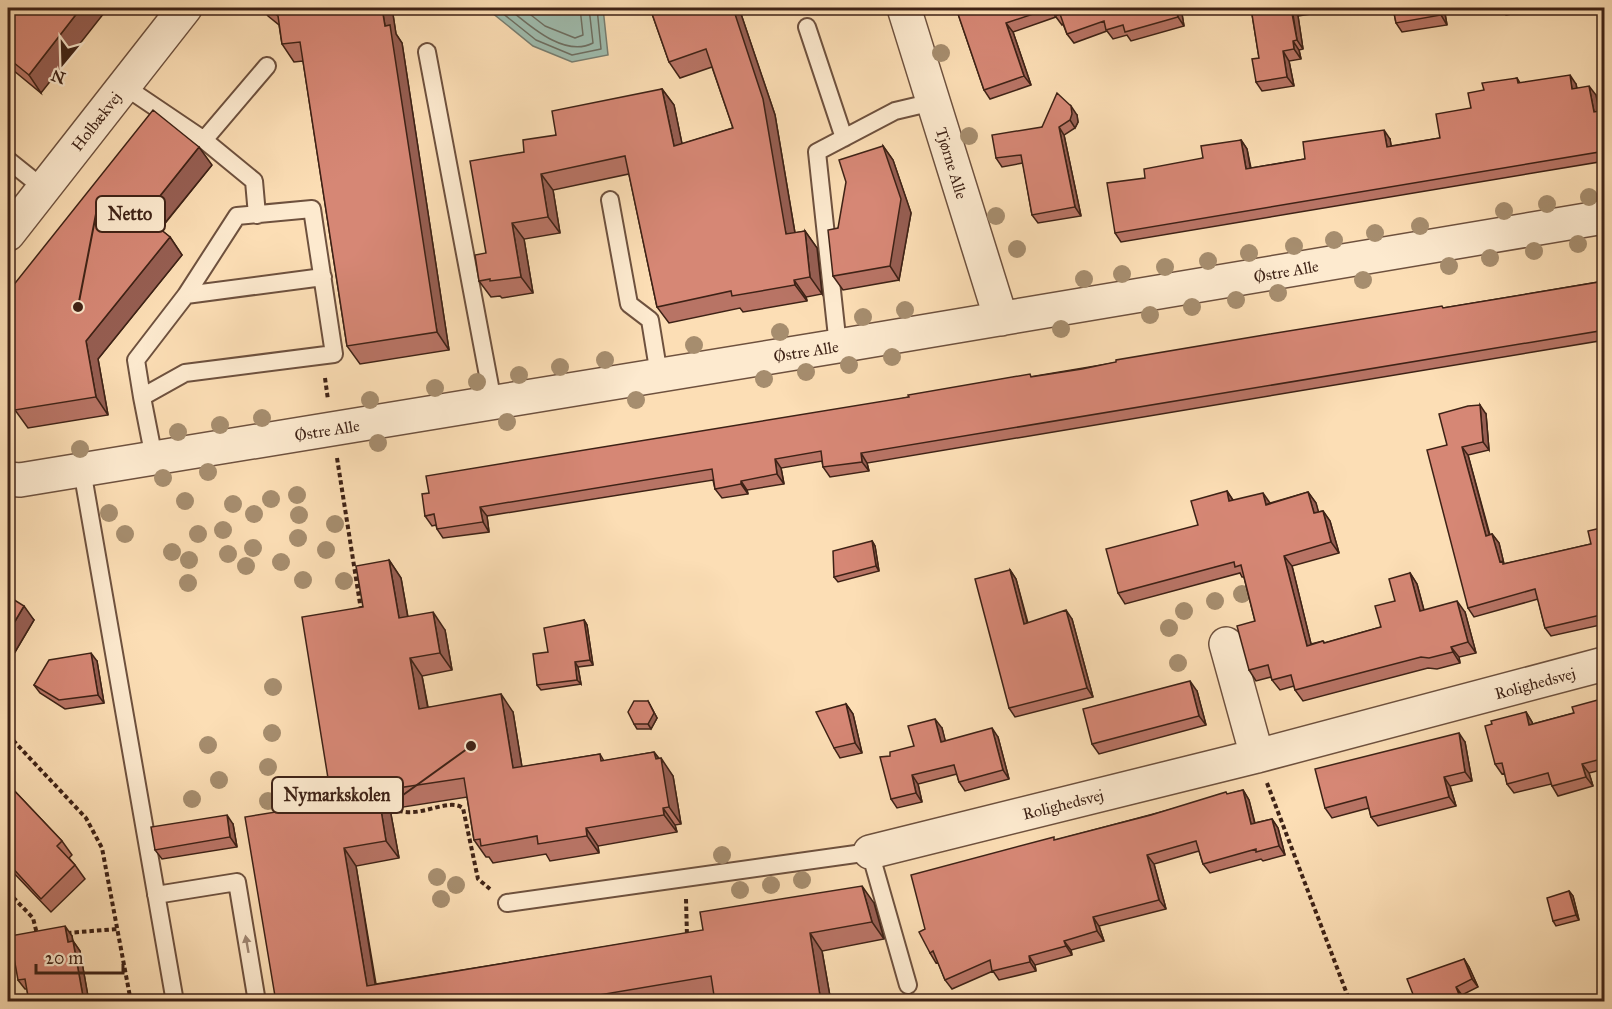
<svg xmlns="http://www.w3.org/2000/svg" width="1612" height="1009" font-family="'IM FELL Great Primer',serif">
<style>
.water{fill:#9fbcae;stroke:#787e71;stroke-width:1.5}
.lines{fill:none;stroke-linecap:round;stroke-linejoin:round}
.shore{stroke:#6e6f62;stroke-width:1.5}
.service-casing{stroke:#6e513e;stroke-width:20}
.minor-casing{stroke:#6e513e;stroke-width:36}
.tertiary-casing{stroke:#6e513e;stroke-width:36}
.path{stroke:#3e2216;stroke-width:4;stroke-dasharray:4.5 3;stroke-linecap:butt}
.service{stroke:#fdeacf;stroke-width:16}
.minor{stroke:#fdeacf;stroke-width:33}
.tertiary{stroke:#fdeacf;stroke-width:33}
.tree{fill:#a68d6e}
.wall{fill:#b87465;stroke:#3e2216;stroke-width:1.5}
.shaded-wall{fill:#965e52;stroke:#3e2216;stroke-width:1.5}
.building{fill:#d68775;stroke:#3e2216;stroke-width:1.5}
.oneway{fill:#9e8672}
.labels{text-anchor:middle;stroke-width:4.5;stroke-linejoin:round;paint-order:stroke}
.street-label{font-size:16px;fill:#3e2216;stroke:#fdeacf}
.leader{fill:none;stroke:#3e2216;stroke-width:2}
.callout-dot{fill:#3e2216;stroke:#fdeacf;stroke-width:2}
.callout{fill:#fdeacf;stroke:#3e2216;stroke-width:2}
.callout-label{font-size:18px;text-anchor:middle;font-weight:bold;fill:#3e2216}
</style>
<rect width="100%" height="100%" fill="#fcdeb5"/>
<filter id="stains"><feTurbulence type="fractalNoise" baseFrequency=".00333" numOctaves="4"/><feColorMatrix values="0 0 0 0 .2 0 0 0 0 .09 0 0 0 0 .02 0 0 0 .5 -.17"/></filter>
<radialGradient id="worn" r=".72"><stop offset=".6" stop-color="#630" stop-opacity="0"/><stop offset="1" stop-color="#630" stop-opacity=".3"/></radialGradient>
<path class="water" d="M486 8H603L608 55 572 62 533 46Z"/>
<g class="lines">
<path class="shore" d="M496 8 536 40 572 55 601 49 597 8
M508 8C529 25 564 58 593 43L589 8
M522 8 545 26 575 38 583 35 580 8"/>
<g class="service-casing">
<path id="service" d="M807 27 844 138
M427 52 493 402
M124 86 204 140 267 66
M204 140 254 181 257 215
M8 160 43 188
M610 200 629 304 650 320 659 375
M838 346 817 152 895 111 933 102
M142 397 136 360 186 295 323 277
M154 458 142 397 185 373 334 354 312 209 237 216 186 295
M82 470 175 1002
M156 895 237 882 257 1002
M507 903 870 852 908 985"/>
</g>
<g class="minor-casing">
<path id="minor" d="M1226 644 1257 756
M870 852 1257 756 1604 664"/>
</g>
<g class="tertiary-casing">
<path id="tertiary" d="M904 8 1001 319
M8 234 185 8
M8 479 20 480 838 346 1604 217"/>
</g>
<path class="path" d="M325 378 328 400
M337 458 361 610
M8 735 86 818 102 848 131 1002
M1267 783 1350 1002
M396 804 397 810C421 819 447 797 463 808L478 879 490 889
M8 892 33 918 37 934
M686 899 687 936
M67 933 117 929
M8 975 13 1002"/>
<use href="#service" class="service"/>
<use href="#minor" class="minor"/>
<use href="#tertiary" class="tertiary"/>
</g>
<g class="tree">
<circle cx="941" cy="53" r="9"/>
<circle cx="969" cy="136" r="9"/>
<circle cx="1589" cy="197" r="9"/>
<circle cx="1547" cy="204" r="9"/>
<circle cx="1504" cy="211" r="9"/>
<circle cx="996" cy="216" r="9"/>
<circle cx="1420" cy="226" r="9"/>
<circle cx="1375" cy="233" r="9"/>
<circle cx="1334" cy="240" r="9"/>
<circle cx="1578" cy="244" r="9"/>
<circle cx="1294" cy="246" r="9"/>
<circle cx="1017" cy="249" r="9"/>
<circle cx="1534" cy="251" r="9"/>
<circle cx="1249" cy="253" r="9"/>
<circle cx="1490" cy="258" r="9"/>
<circle cx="1208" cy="261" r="9"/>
<circle cx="1449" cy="266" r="9"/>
<circle cx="1165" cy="267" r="9"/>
<circle cx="1122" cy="274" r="9"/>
<circle cx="1084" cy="279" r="9"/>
<circle cx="1363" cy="280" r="9"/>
<circle cx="1278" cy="293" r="9"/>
<circle cx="1236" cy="300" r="9"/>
<circle cx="1192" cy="307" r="9"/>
<circle cx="905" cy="310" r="9"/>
<circle cx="1150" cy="315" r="9"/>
<circle cx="863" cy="317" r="9"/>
<circle cx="1061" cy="329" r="9"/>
<circle cx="780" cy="332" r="9"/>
<circle cx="694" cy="345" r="9"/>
<circle cx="892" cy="357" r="9"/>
<circle cx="605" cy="360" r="9"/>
<circle cx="849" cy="365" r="9"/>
<circle cx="560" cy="367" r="9"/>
<circle cx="806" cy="372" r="9"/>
<circle cx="519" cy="375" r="9"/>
<circle cx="764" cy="379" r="9"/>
<circle cx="477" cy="382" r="9"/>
<circle cx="435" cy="388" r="9"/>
<circle cx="370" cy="400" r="9"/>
<circle cx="636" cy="400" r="9"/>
<circle cx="262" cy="418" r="9"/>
<circle cx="507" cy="422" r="9"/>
<circle cx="220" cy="425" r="9"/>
<circle cx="178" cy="432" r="9"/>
<circle cx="378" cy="443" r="9"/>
<circle cx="80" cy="449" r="9"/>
<circle cx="208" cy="472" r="9"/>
<circle cx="163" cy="478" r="9"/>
<circle cx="297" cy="495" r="9"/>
<circle cx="271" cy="499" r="9"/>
<circle cx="185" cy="501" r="9"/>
<circle cx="233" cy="504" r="9"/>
<circle cx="109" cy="513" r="9"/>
<circle cx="254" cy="514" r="9"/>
<circle cx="299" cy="515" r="9"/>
<circle cx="335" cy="524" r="9"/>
<circle cx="223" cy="530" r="9"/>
<circle cx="125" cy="534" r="9"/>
<circle cx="198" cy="534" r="9"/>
<circle cx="298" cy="538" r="9"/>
<circle cx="253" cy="548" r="9"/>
<circle cx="326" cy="550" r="9"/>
<circle cx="172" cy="552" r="9"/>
<circle cx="228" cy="554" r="9"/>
<circle cx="189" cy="560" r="9"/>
<circle cx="281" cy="562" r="9"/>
<circle cx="246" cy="566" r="9"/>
<circle cx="303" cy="580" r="9"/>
<circle cx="344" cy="581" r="9"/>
<circle cx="188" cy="583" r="9"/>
<circle cx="1242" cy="594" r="9"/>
<circle cx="1215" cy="601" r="9"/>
<circle cx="1184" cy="611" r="9"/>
<circle cx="1169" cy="628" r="9"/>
<circle cx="1178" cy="663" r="9"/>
<circle cx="273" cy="687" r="9"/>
<circle cx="272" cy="733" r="9"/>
<circle cx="208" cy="745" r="9"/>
<circle cx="268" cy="767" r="9"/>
<circle cx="219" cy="780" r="9"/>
<circle cx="192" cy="799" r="9"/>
<circle cx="268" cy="801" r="9"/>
<circle cx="722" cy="855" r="9"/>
<circle cx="437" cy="877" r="9"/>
<circle cx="802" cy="880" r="9"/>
<circle cx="456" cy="885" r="9"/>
<circle cx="771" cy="885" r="9"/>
<circle cx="740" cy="890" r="9"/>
<circle cx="441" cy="899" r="9"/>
</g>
<path class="wall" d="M8 8 41 93 8 66Z
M262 8H392L396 34 402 43 449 350 360 364 347 346 303 61 294 62 282 44 279 25 268 16Z
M650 8H739L775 115 795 233 805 231 817 248 822 294 806 297 807 301 743 312 740 308 669 323 657 307 629 174 553 190 560 233 524 239 533 293 502 298 500 296 491 297 479 281 486 253 524 152 556 135 662 89 674 105 682 144 733 128 712 67 680 78 669 62Z
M956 8H1181L1184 26 1131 41 1127 35 1113 39 1107 31 1074 43 1067 34 1063 24 1062 25 1056 17 1013 32 1031 85 990 99 984 90Z
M1251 8H1349L1298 16 1303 49 1299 50 1301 59 1289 61 1294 86 1262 91 1256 82 1259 58Z
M1393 8H1444L1447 25 1402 32 1396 23Z
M1500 8H1550L1506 15Z
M1517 78 1520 83 1576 84 1577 88 1596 95 1599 111 1605 110V161L1121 242 1115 233 1145 178 1203 158 1241 140 1247 149 1251 168 1305 159 1390 139 1391 146 1440 138 1471 108 1484 90Z
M1077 115 1078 122 1075 128 1064 135 1081 216 1038 223 1032 215 1023 163 1002 167 996 158 1042 127Z
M883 146 893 160 911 213 899 280 843 290 833 276 838 228Z
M212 165 160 229 170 237 182 255 98 359 108 415 28 428 15 410Z
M1605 281V340L867 463 869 471 830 477 823 467 822 461 781 468 784 484 747 490 748 494 722 498 715 489 713 480 487 516 489 532 443 538 437 529 436 525 432 526 425 516 909 397Z
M1486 414 1489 450 1468 455 1490 535 1492 534 1499 543 1504 564 1591 544 1605 527V624L1551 636 1545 628 1538 599 1474 617 1468 608 1447 445Z
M1227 491 1233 500 1270 503 1308 492 1316 503 1318 512 1323 511 1330 521 1339 553 1292 566 1311 644 1323 641 1325 643 1381 627 1410 573 1417 584 1424 610 1465 612 1476 653 1459 657 1460 663 1437 669 1428 668 1303 701 1295 690 1294 686 1280 690 1272 680 1271 677 1256 681 1249 670 1255 621 1244 577H1242L1240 573 1125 604 1118 593 1198 525Z
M872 541 875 546 879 571 838 582 834 577Z
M389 560 401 578 408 617 445 630 452 670 422 676 428 707 513 712 522 767 600 754 604 761 654 752 673 776 681 824 675 825 677 832 598 846 599 853 550 861 546 854 493 863 489 857H486L474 840 467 797 390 809 399 858 356 866 376 984 874 903 884 939 822 951 831 1002H715L714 995 676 1002H276L332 803 363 607Z
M1010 570 1016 579 1028 623 1072 619 1093 697 1015 717 1009 708Z
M8 596 34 620 15 652 8 648Z
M584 620 587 625 593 665 578 667 581 684 541 690 537 685 548 652Z
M97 661 104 703 65 709 40 693 34 685Z
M1197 691 1206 725 1099 754 1092 744Z
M1605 698V769L1589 773 1593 786 1558 796 1551 784 1514 793 1507 784 1505 773 1502 774 1495 764 1492 724 1526 712 1533 724 1574 713Z
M648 701 657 718 651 729H637L634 724Z
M846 704 853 714 862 753 840 758 834 748Z
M942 728 945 741 998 737 1009 779 965 791 959 782 957 774 918 784 922 802 897 808 891 799 914 746Z
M1465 742 1472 781 1450 786 1456 806 1378 826 1371 817 1369 808 1332 818 1325 808Z
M8 784 62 841 72 855 69 858 75 865 85 879 51 912 8 867Z
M1243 790 1249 800 1255 823 1272 819 1278 828 1285 855 1263 861 1261 859 1210 873 1203 864 1199 851 1154 864 1166 909 1099 926 1104 941 1071 950 1072 955 1035 965 1036 971 999 980 993 971 952 989 945 980 938 962 936 963 930 953 925 929 1056 840Z
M233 824 237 847 162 859 155 850Z
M1569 891 1573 896 1579 920 1556 926 1553 921Z
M72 936 73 941 80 951 89 1002H29L27 989H25L18 980Z
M1464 959 1469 967 1478 987 1462 995 1416 1002Z"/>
<path class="shaded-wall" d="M81 8H108L41 93 29 75Z
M382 8H392L396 34 402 43 449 350 437 332Z
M733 8H739L775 115 798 251 786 234Z
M1176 8H1181L1184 26 1178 17Z
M1292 8 1298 16 1303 49 1297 40Z
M1439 8H1444L1447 25 1441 15Z
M1006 23 1013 32 1031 85 1024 76Z
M1293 41 1299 50 1301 59 1294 49Z
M1283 51 1289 61 1294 86 1287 77Z
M1570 75 1576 84 1578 98 1572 89Z
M1589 86 1596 95 1601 121 1594 112Z
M662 89 674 105 686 163 674 146Z
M1071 106 1077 115 1078 122 1075 128 1070 120Z
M1059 127 1064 135 1081 216 1075 207Z
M1384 130 1390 139 1393 156 1387 147Z
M1241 140 1247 149 1252 178 1246 169Z
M883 146 893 160 911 213 899 280 890 266Z
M199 147 212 165 156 234 144 216Z
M541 174 553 190 560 233 548 217Z
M512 223 524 239 533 293 521 277Z
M805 231 817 248 822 294 810 277Z
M170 237 182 255 98 359 108 415 96 397 86 341Z
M794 280 806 297 807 301 795 285Z
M1480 405 1486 414 1489 450 1483 442Z
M1462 447 1468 455 1492 545 1486 536Z
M861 453 867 463 869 471 862 462Z
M775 459 781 468 784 484 777 474Z
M741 481 747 490 748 494 741 484Z
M1227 491 1234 502 1229 501Z
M1308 492 1316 503 1322 524 1314 513Z
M1263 493 1270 503 1266 505Z
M480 507 487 516 489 532 483 522Z
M1323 511 1330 521 1339 553 1331 542Z
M1492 534 1499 543 1504 564 1509 570 1500 562Z
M872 541 875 546 879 571 876 566Z
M1284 556 1292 566 1314 656 1307 646Z
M389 560 401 578 411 636 399 618Z
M1010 570 1016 579 1030 634 1024 624Z
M1410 573 1417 584 1427 622 1420 611Z
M1457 601 1465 612 1476 653 1468 642Z
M24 606 34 620 15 652 8 642V633Z
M1066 610 1072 619 1093 697 1087 688Z
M433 612 445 630 452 670 440 653Z
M584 620 587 625 593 665 590 660Z
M1451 647 1459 657 1460 663 1453 652Z
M91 653 97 661 104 703 98 695Z
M410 658 422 676 431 726 419 709Z
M575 662 578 667 581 684 577 680Z
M1190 681 1197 691 1206 725 1199 716Z
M501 694 513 712 525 786 513 768Z
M648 701 657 718 651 729 648 724Z
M846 704 853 714 862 753 855 743Z
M1526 712 1532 722 1536 735 1529 725Z
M935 719 942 728 948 751 941 742Z
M992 728 998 737 1009 779 1003 770Z
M1459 733 1465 742 1472 781 1465 772Z
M654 752 662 763 661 758 673 776 681 824 669 807Z
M1582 764 1589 773 1593 786 1586 777Z
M912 775 918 784 922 802 916 793Z
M1444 777 1450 786 1456 806 1449 797Z
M1243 790 1249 800 1257 833 1251 824Z
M378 791 390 809 399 858 386 841Z
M663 808 675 825 677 832 664 815Z
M227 815 233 824 237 847 230 837Z
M1272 819 1278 828 1285 855 1279 846Z
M586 828 598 846 599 853 587 836Z
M344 848 356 866 378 1002 367 986Z
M1147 855 1154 864 1166 909 1159 900Z
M862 886 874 903 884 939 872 922Z
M1569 891 1573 896 1579 920 1576 915Z
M1093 917 1099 926 1104 941 1097 931Z
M65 926 72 936 74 952 68 942Z
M810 933 822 951 831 1002H821Z
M73 941 80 951 89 1002H84Z
M1064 941 1071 950 1072 955 1066 946Z
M1029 956 1035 965 1036 971 1030 962Z
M1464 959 1469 967 1478 987 1472 979Z
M1456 987 1462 995 1464 1002H1462Z"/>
<path class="building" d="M8 8H81L29 75 8 58Z
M267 8H382L385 26 390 25 437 332 347 346 300 42 282 44 278 16Z
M650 8H733L763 99 786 234 805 231 810 277 794 280 795 285 732 296 731 291 657 307 625 156 541 174 548 217 512 223 521 277 490 281V279L479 281 475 255 486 253 470 161 524 152 523 140 556 135 552 111 662 89 674 146 733 128 706 49 669 62Z
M956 8H1051L1006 23 1024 76 984 90Z
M1052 8H1176L1178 17 1125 32 1123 25 1106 30 1104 21 1067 34 1060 14 1055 16Z
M1251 8H1291L1297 40 1293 41 1294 49 1283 51 1287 77 1256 82 1252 59 1259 58Z
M1393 8H1439L1441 15 1396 23Z
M1570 75 1572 89 1589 86 1594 112 1605 110V151L1115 233 1107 183 1145 178 1144 169 1203 158 1201 146 1241 140 1246 169 1305 159 1303 142 1384 130 1387 147 1440 138 1436 114 1471 108 1468 93 1484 90 1482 83 1517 78 1518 83Z
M1057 93 1071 106 1072 114 1070 120 1059 127 1075 207 1032 215 1021 155 996 158 992 135 1042 127Z
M153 110 199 147 144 216 170 237 86 341 96 397 15 410 8 397V292Z
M883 146 901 199 890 266 833 276 828 230 838 228 846 182 839 160Z
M1605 281V330L861 453 862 462 823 467 821 451 775 459 777 474 741 481V484L715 489 712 469 480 507 483 522 437 529 434 514 425 516 422 494 429 493 426 476 909 397 908 395 1030 374 1031 377 1082 369 1116 362V360L1270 334 1442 306 1443 308Z
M1480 405 1483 442 1462 447 1486 536 1492 534 1500 562 1503 561V564L1591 544 1588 531 1605 527V614L1545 628 1535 589 1468 608 1427 450 1447 445 1439 414 1468 406Z
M1227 491 1229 501 1263 493 1266 505 1308 492 1314 513 1323 511 1331 542 1284 556 1307 646 1323 641 1324 643 1381 627 1375 606 1395 601 1389 579 1410 573 1420 611 1457 601 1468 642 1451 647 1453 652 1429 658 1421 657 1295 690 1291 675 1272 680 1268 665 1249 670 1237 626 1255 621 1241 565 1235 567 1234 562 1118 593 1106 549 1198 525 1191 501Z
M872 541 876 566 834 577 833 551Z
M389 560 399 618 433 612 440 653 410 658 419 709 501 694 513 768 600 754 601 761 654 752 656 759 661 758 669 807 663 808 664 815 586 828 587 836 538 844 537 836 481 846 480 839 474 840 464 778 378 791 386 841 344 848 367 986 703 930 700 912 862 886 872 922 810 933 821 1002H715L711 976 558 1002H276L245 817 332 803 302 617 363 607 356 566Z
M1010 570 1024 624 1066 610 1087 688 1009 708 975 579Z
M8 596 24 606 8 633Z
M584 620 590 660 575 662 577 680 537 685 533 654 548 652 544 628Z
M91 653 98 695 59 700 34 685 49 660Z
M1190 681 1199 716 1092 744 1083 709Z
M1605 698V758L1582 764 1586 777 1552 786 1548 773 1507 784 1502 763 1495 764 1485 726 1492 724 1491 721 1526 712 1529 725 1574 713 1572 707Z
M634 701H648L654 713 648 724H634L628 712Z
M846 704 855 743 834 748 816 712Z
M935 719 941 742 992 728 1003 770 959 782 954 765 912 775 916 793 891 799 880 757 890 756V752L914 746 908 726Z
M1459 733 1465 772 1444 777 1449 797 1371 817 1366 797 1325 808 1315 769Z
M8 784 62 841 57 846 75 865 41 899 8 863Z
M1243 790 1251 824 1272 819 1279 846 1256 852V849L1203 864 1196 841 1147 855 1159 900 1093 917 1097 931 1064 941 1066 946 1029 956 1030 962 992 971 990 960 945 980 933 951 930 953 919 932 925 929 911 875 1054 837V840L1151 815 1226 792 1227 794Z
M227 815 230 837 155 850 151 827Z
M1569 891 1576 915 1553 921 1547 898Z
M65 926 68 942 73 941 84 1002H29L25 979 18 980 10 936Z
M1464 959 1472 979 1456 987 1462 1002H1416L1407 979Z"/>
<defs><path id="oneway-solid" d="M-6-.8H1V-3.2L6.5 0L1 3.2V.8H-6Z" transform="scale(1.5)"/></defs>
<use class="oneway" href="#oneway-solid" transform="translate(247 944) rotate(-100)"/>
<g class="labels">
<g class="street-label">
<text transform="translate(96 121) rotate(-52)" y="6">Holbækvej</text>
<text transform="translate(952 163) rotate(73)" y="6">Tjørne Alle</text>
<text transform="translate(1286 271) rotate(-10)" y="6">Østre Alle</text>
<text transform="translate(806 351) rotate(-9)" y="6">Østre Alle</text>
<text transform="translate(327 430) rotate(-9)" y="6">Østre Alle</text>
<text transform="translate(1535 683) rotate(-15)" y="6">Rolighedsvej</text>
<text transform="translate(1063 804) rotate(-14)" y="6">Rolighedsvej</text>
</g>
</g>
<path class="leader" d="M78 307L96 214M471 746L403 795"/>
<g class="callout-dot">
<circle cx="78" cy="307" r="6"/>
<circle cx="471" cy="746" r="6"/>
</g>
<g class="callout">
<rect x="96" y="196" width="69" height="36" rx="6"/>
<rect x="272" y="777" width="131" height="36" rx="6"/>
</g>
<g class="callout-label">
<text x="130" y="220">Netto</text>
<text x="337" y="801">Nymarkskolen</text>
</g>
<rect width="1612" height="1009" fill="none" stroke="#fcdeb5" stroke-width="30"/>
<rect x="9" y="9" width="1594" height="991" fill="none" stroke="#3e2216" stroke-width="3"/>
<rect x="15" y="15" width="1582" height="979" fill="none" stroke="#3e2216" stroke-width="1.5"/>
<g transform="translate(63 63) rotate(199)" stroke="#fdeacf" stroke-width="4.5" paint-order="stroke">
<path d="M0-4.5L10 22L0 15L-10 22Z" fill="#3e2216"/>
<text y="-9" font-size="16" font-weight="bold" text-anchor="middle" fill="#3e2216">N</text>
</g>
<path d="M36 964v9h87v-9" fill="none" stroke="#3e2216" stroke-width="3"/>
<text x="45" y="964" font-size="18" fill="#3e2216" stroke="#fdeacf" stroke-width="4.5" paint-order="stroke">20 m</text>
<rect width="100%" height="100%" filter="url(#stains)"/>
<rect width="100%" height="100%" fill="url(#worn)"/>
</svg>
